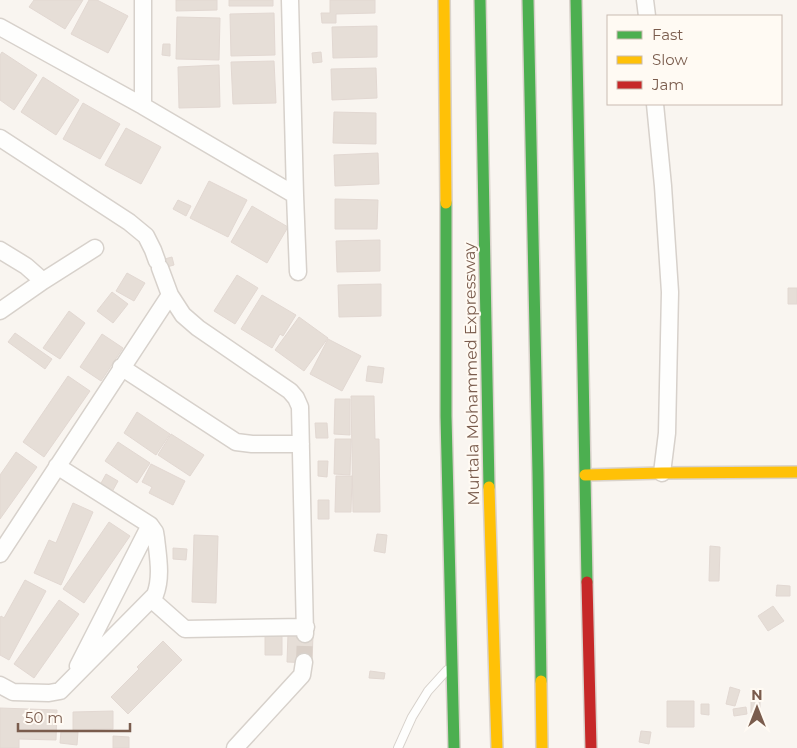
<svg xmlns="http://www.w3.org/2000/svg" width="797" height="748" font-family="Montserrat,sans-serif">
<style>
.building{fill:#e6ded7;stroke:#e2d8d2}
.lines{fill:none;stroke-linecap:round;stroke-linejoin:round}
.street-tunnel{stroke:#d9cfc7;stroke-width:16;stroke-dasharray:16 8;stroke-linecap:butt}
.lane-casing{stroke:#d7d1cb;stroke-width:10}
.street-casing{stroke:#d7d1cb;stroke-width:19}
.fast-casing{stroke:#d9d2cb;stroke-width:14}
.slow-casing{stroke:#d9d2cb;stroke-width:14}
.jam-casing{stroke:#d9d2cb;stroke-width:14}
.lane{stroke:#fefefd;stroke-width:8}
.street{stroke:#fefefd;stroke-width:16}
.fast{stroke:#4caf50;stroke-width:11}
.slow{stroke:#ffc107;stroke-width:11}
.jam{stroke:#c62828;stroke-width:11}
.labels{text-anchor:middle;stroke-width:4;stroke-linejoin:round;paint-order:stroke}
.street-label{font-size:16px;fill:#7a5c4d;stroke:#fffaf3}
</style>
<rect width="100%" height="100%" fill="#f9f5f0"/>
<path class="building" d="M34 0H83L65 29 29 7Z
M89 0H97L128 16 108 53 71 34Z
M176 0H217V10L176 11Z
M229 0H273V6H229Z
M330 0H375V13L336 14V23H322L321 13H330Z
M274 13 275 55 231 56 230 14Z
M177 17 220 18 219 60 176 59Z
M377 26V57L333 58 332 27Z
M163 44H170V56L162 55Z
M2 52 37 75 14 110 0 100V55Z
M321 52 322 62 313 63 312 53Z
M274 61 276 103 233 104 231 62Z
M219 65 220 107 179 108 178 67Z
M376 68 377 98 332 100 331 69Z
M43 77 79 100 56 135 21 112Z
M83 103 120 124 100 159 63 139Z
M334 112 376 113V144L333 143Z
M126 128 161 147 141 184 105 165Z
M378 153 379 184 335 186 334 155Z
M209 181 247 200 228 237 190 218Z
M335 199 378 200 377 229H335Z
M178 200 191 206 186 216 173 209Z
M252 206 288 227 267 263 231 242Z
M380 240V271L337 272 336 241Z
M172 257 174 265 152 271 150 263Z
M127 273 145 283 134 301 116 291Z
M237 275 258 288 235 324 214 311Z
M381 284V316L339 317 338 285Z
M788 288H797V304H788Z
M112 292 128 304 113 323 97 311Z
M262 295 296 315 283 336 280 334 272 348 241 329Z
M69 311 85 323 60 359 43 348Z
M299 317 328 338 304 371 275 350Z
M15 333 52 359 45 369 8 342Z
M102 334 123 348 101 381 80 367Z
M328 339 361 356 342 391 310 374Z
M368 366 384 368 382 383 366 381Z
M68 376 90 391 44 457 23 442Z
M351 396H374L375 439H379L380 512H353Z
M335 399H350V435L334 434Z
M137 412 170 434 156 455 124 433Z
M315 423H327L328 438H316Z
M171 434 204 455 190 476 158 455Z
M335 439H351L350 475 334 474Z
M118 442 150 463 137 483 105 461Z
M16 452 37 467 0 519V475Z
M318 461H328L327 477 318 476Z
M151 464 185 481 173 505 149 493 152 487 142 482Z
M106 474 118 481 112 492 100 485Z
M336 476H352L351 512H335Z
M318 500H329V519H318Z
M73 503 93 512 61 585 34 573 49 540 56 543Z
M109 522 130 536 84 603 63 589Z
M377 534 387 535 385 553 374 551Z
M194 535 218 536 216 603 192 602Z
M710 546 720 547 719 581H709Z
M173 548 187 549 186 560 173 559Z
M25 580 46 591 9 660 0 655V618L1 616 4 618Z
M777 585 790 586V596H776Z
M59 600 79 614 34 678 14 664Z
M773 606 784 621 768 631 758 616Z
M282 633V655H265V634Z
M288 634 313 635 312 663 287 662Z
M163 641 182 660 128 714 111 697 139 669 137 667Z
M370 671 385 673 384 679 369 678Z
M730 687 740 690 735 706 726 704Z
M751 699H760V713H751Z
M667 701H694V727H667Z
M701 704H709V715L701 714Z
M746 707 747 714 734 716 733 709Z
M0 708 57 710 56 740 19 739V748H0Z
M113 711V729L73 730V712Z
M61 731 78 732 77 745 60 743Z
M641 731 651 732 649 744 639 742Z
M113 736 129 737V748H113Z"/>
<g class="lines">
<path class="street-tunnel" d="M304 662 305 634"/>
<g class="lane-casing">
<path id="lane" d="M398 748 412 717 428 691 447 670"/>
</g>
<g class="street-casing">
<path id="street" d="M143 0V106
M645 0 647 16
M0 27 143 106 295 195 290 0
M655 104 663 186 670 292 667 433 662 473
M0 138 129 222 146 236 153 250 157 261
M295 195 298 272
M0 250 26 266 43 281
M160 268 170 295 183 315 198 328 290 391 296 398 300 407 305 634
M0 311 43 281 95 248
M121 367 236 442 252 444H301
M0 554 170 295
M151 599 185 629 306 627
M78 666 150 525
M0 685 13 692 49 693 60 691 155 595C162 577 158 557 156 538L155 532 150 525 57 466
M235 748 302 675 304 662"/>
</g>
<g class="fast-casing">
<path id="fast" d="M480 0 489 487
M528 0 538 473 541 681
M576 0 587 582
M446 203V416L454 748"/>
</g>
<g class="slow-casing">
<path id="slow" d="M444 0 446 203
M585 475 662 473 797 472
M489 487 497 748
M541 681 542 748"/>
</g>
<g class="jam-casing">
<path id="jam" d="M587 582 591 748"/>
</g>
<use href="#lane" class="lane"/>
<use href="#street" class="street"/>
<use href="#fast" class="fast"/>
<use href="#slow" class="slow"/>
<use href="#jam" class="jam"/>
</g>
<g class="labels">
<g class="street-label">
<text transform="translate(471 374) rotate(-91)" y="6">Murtala Mohammed Expressway</text>
</g>
</g>
<rect x="607" y="15" width="175" height="90" fill="#fffaf3" stroke="#cabbb1"/>
<rect x="617" y="31" width="25" height="8" fill="#4caf50" stroke="#cabbb1"/>
<text x="652" y="40" font-size="15" fill="#7a5c4d">Fast</text>
<rect x="617" y="56" width="25" height="8" fill="#ffc107" stroke="#cabbb1"/>
<text x="652" y="65" font-size="15" fill="#7a5c4d">Slow</text>
<rect x="617" y="81" width="25" height="8" fill="#c62828" stroke="#cabbb1"/>
<text x="652" y="90" font-size="15" fill="#7a5c4d">Jam</text>
<g transform="translate(757 708)" stroke="#fffaf3" stroke-width="4" paint-order="stroke">
<path d="M0-4L9 19L0 12L-9 19Z" fill="#7a5c4d"/>
<text y="-8" font-size="14" font-weight="bold" text-anchor="middle" fill="#7a5c4d">N</text>
</g>
<path d="M18 723v8h112v-8" fill="none" stroke="#7a5c4d" stroke-width="2.5"/>
<text x="25" y="723" font-size="15" fill="#7a5c4d" stroke="#fffaf3" stroke-width="4" paint-order="stroke">50 m</text>
</svg>
